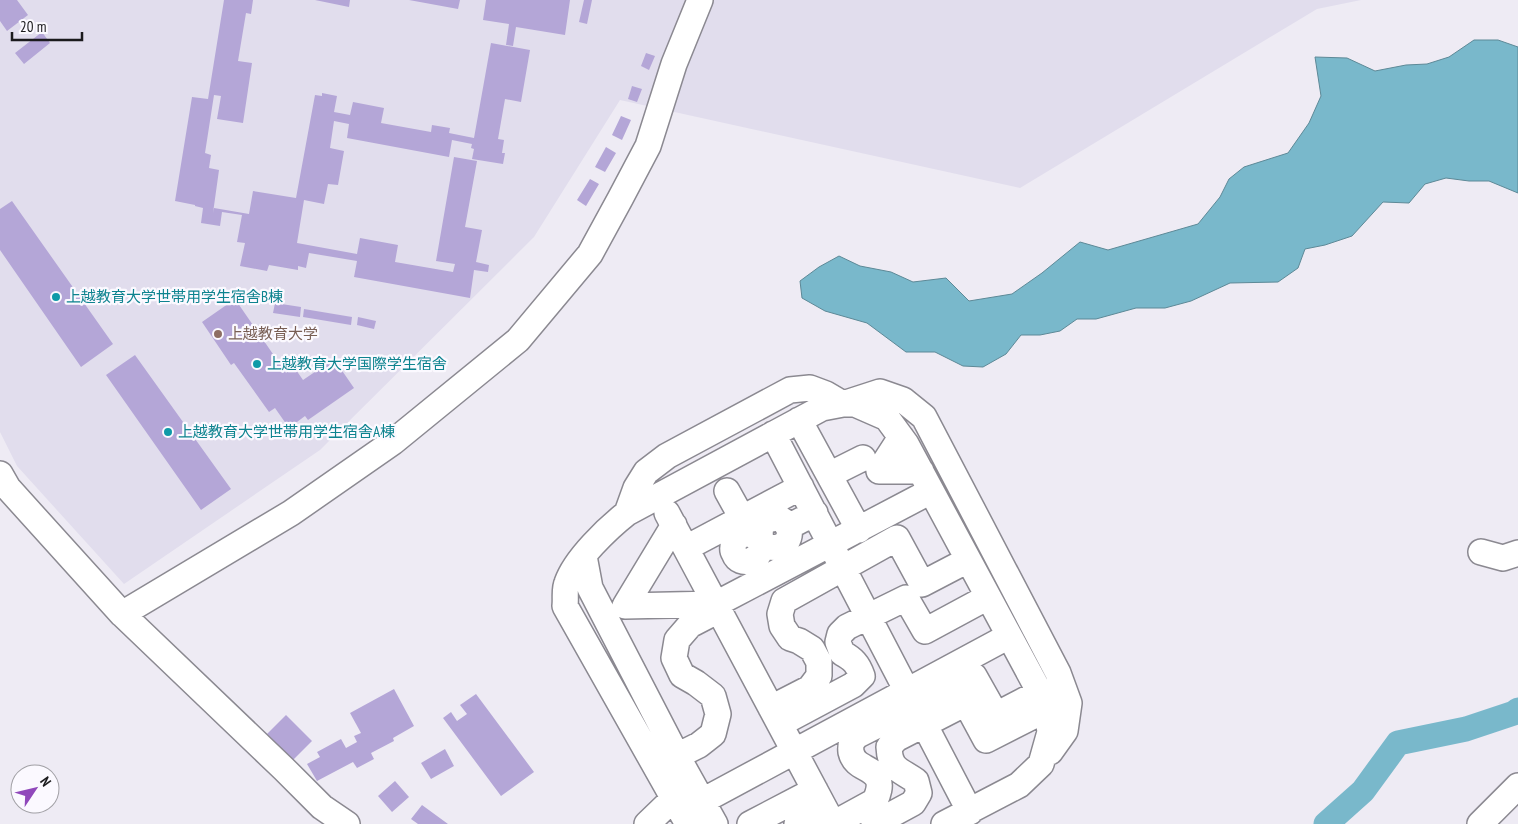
<svg xmlns="http://www.w3.org/2000/svg" width="1518" height="824" font-family="'PT Sans Narrow','Noto Sans JP',sans-serif">
<style>
.built{fill:#e1dded}
.water{fill:#79b8cb;stroke:#5d8997}
.lines{fill:none;stroke-linecap:round;stroke-linejoin:round}
.canal{stroke:#79b8cb;stroke-width:25}
.building{fill:#b4a6d7}
.minor-casing{stroke:#8b8991;stroke-width:28}
.minor{stroke:#fff;stroke-width:25}
.culture-dot{fill:#0f9aa8;stroke:#fbf9ff;stroke-width:2}
.education-dot{fill:#8d6e63;stroke:#fbf9ff;stroke-width:2}
.labels{text-anchor:middle;stroke-width:4.5;stroke-linejoin:round;paint-order:stroke}
.culture-label{font-size:15px;fill:#0d838f;stroke:#fbf9ff;text-anchor:start}
.education-label{font-size:15px;fill:#785e54;stroke:#fbf9ff;text-anchor:start}
</style>
<rect width="100%" height="100%" fill="#eeebf4"/>
<path class="built" d="M0 0H1361L1317 9 1020 188 620 100 534 237 320 450 124 584 17 466 0 432Z"/>
<path class="water" d="M1474 40H1498L1518 47V193L1489 181H1469L1446 178 1425 184 1409 203 1383 202 1352 236 1325 245 1305 249 1298 268 1278 282 1230 283 1191 301 1165 308H1136L1096 319H1077L1060 331 1040 335H1021L1006 354 983 367 963 366 935 352H906L867 323 825 311 802 298 800 281 819 267 839 256 860 266 891 272 913 282 946 278 969 301 1012 294 1042 273 1080 242 1108 250 1198 224 1220 197 1229 179 1244 167 1288 153 1309 123 1321 96 1315 57 1347 58 1375 71 1406 65 1427 64 1449 57Z"/>
<g class="lines">
<path class="canal" d="M1326 824 1363 791 1398 743 1466 729 1514 713 1518 710"/>
</g>
<path class="building" d="M0 0H17L28 15 7 31 0 21Z
M224 0H253L251 14 246 13 238 61 252 63 243 123 217 119 221 96 214 95 205 153 211 155 209 168 219 170 213 213 214 208 249 214 253 191 296 198 315 95 322 96V93L337 96 334 112 350 115 353 102 384 108 381 123 431 132 432 125 450 128 449 133 474 138 491 43 530 50 521 102 505 99 498 139 504 140 502 153H505L503 164 472 159 474 149 471 148 472 144 452 140 449 157 347 138 349 124 334 121 330 148 344 151 338 185 328 184 324 204 304 200 297 243 357 254 360 238 398 245 395 262 453 272 455 264 436 261 454 157 477 161 465 227 482 230 476 262 489 265 488 272 474 270 470 298 354 277 357 261 309 253 306 268 298 266V270L269 265 267 271 240 266 245 243 237 242 242 215 222 212 220 226 201 223 203 208 195 206V205L175 201 192 97 208 99Z
M315 0H350L349 7Z
M409 0H460L458 9Z
M486 0H570L565 35 516 27 513 46 506 45 509 24 483 20Z
M584 0H592L587 24 579 22Z
M42 32 50 43 24 64 15 53Z
M646 53 655 56 649 70 641 66Z
M632 86 642 89 637 102 628 99Z
M621 116 631 120 622 140 612 135Z
M606 147 616 153 605 172 595 167Z
M590 179 599 184 586 206 577 200Z
M12 201 113 344 81 367 0 250V209Z
M235 299 286 373 294 367 303 380 334 359 354 388 308 420 305 416 289 428 275 408 269 412 234 363 231 365 202 322Z
M275 303 301 307 300 317 273 313Z
M304 309 352 317 351 325 303 317Z
M358 317 376 321 374 329 357 325Z
M135 355 231 489 201 510 106 375Z
M394 689 414 726 393 738 394 741 371 753 374 759 357 768 353 762 317 781 307 764 320 757 317 752 341 739 346 748 357 742 354 736 361 733 350 713Z
M476 694 534 772 501 796 443 718 451 712 457 721 467 714 460 705Z
M286 715 312 741 293 760 267 734Z
M445 749 454 766 431 779 421 763Z
M395 781 409 797 392 812 378 796Z
M422 805 448 824H418L411 819Z"/>
<g class="lines">
<g class="minor-casing">
<path id="minor" d="M799 420 859 530
M773 434 970 812
M901 437 879 471H921
M0 474 8 488 122 614 284 769 322 807 347 824
M829 475 863 458
M727 491 742 518
M627 513 636 488 646 472 667 456 790 390 810 388 826 394 843 404 880 392 903 400 924 417 1058 673 1069 703 1065 731 1050 752
M667 513 833 824
M674 525 625 606 716 604 931 491
M788 527 785 522 779 518C760 519 759 527 761 544 763 560 740 569 734 553 732 550 733 545 734 542 736 539 737 538 740 536 753 528 759 544 770 547 783 550 793 539 788 527L815 513
M686 548 801 487
M1481 552 1503 558 1518 553
M584 556 590 588 677 756 715 824
M122 614 291 513 393 442 518 340 590 254 620 199 648 146 674 64 700 0
M771 708 810 688 819 676V662L812 649 799 641 790 638 782 626 780 614 784 601 897 538 922 584 968 560
M780 724 853 685 862 676C858 664 853 659 842 653L838 642 840 634 847 627 906 598 925 631 988 597
M677 756 699 745 713 734 718 714 713 696 696 683 682 675 674 658 677 640 690 625 719 610
M682 812 1009 636
M647 824 674 798
M688 824 565 606C566 599 564 589 567 583 575 559 608 528 627 513L822 408 843 404H855L887 418 906 444 1046 704 1050 732 1041 764 1019 785 944 824
M750 824 815 790
M797 824 825 809
M833 824 875 801C878 794 881 786 878 779 872 766 855 769 851 752 850 744 852 740 858 735L974 676 996 715 1040 692
M874 824 913 803 919 793 916 781C899 769 890 770 889 747L896 739 966 703 986 740 1047 709
M1480 824 1518 786"/>
</g>
<use href="#minor" class="minor"/>
</g>
<g class="culture-dot">
<circle cx="56" cy="297" r="5"/>
<circle cx="257" cy="364" r="5"/>
<circle cx="168" cy="432" r="5"/>
</g>
<circle class="education-dot" cx="218" cy="334" r="5"/>
<g class="labels">
<g class="culture-label">
<text x="66" y="302">上越教育大学世帯用学生宿舎B棟</text>
<text x="267" y="369">上越教育大学国際学生宿舎</text>
<text x="178" y="437">上越教育大学世帯用学生宿舎A棟</text>
</g>
<g class="education-label">
<text x="228" y="339">上越教育大学</text>
</g>
</g>
<g transform="translate(35 789) rotate(55)"><circle r="24" fill="#fbf9ff" stroke="#a1a0a5"/>
<path d="M0-4L9 19L0 12L-9 19Z" fill="#9048bb"/>
<text y="-8" font-size="14" font-weight="bold" text-anchor="middle" fill="#1b1a1d">N</text>
</g>
<path d="M12 32v8h70v-8" fill="none" stroke="#1b1a1d" stroke-width="2.5"/>
<text x="20" y="32" font-size="15" fill="#1b1a1d" stroke="#fbf9ff" stroke-width="4" paint-order="stroke">20 m</text>
</svg>
